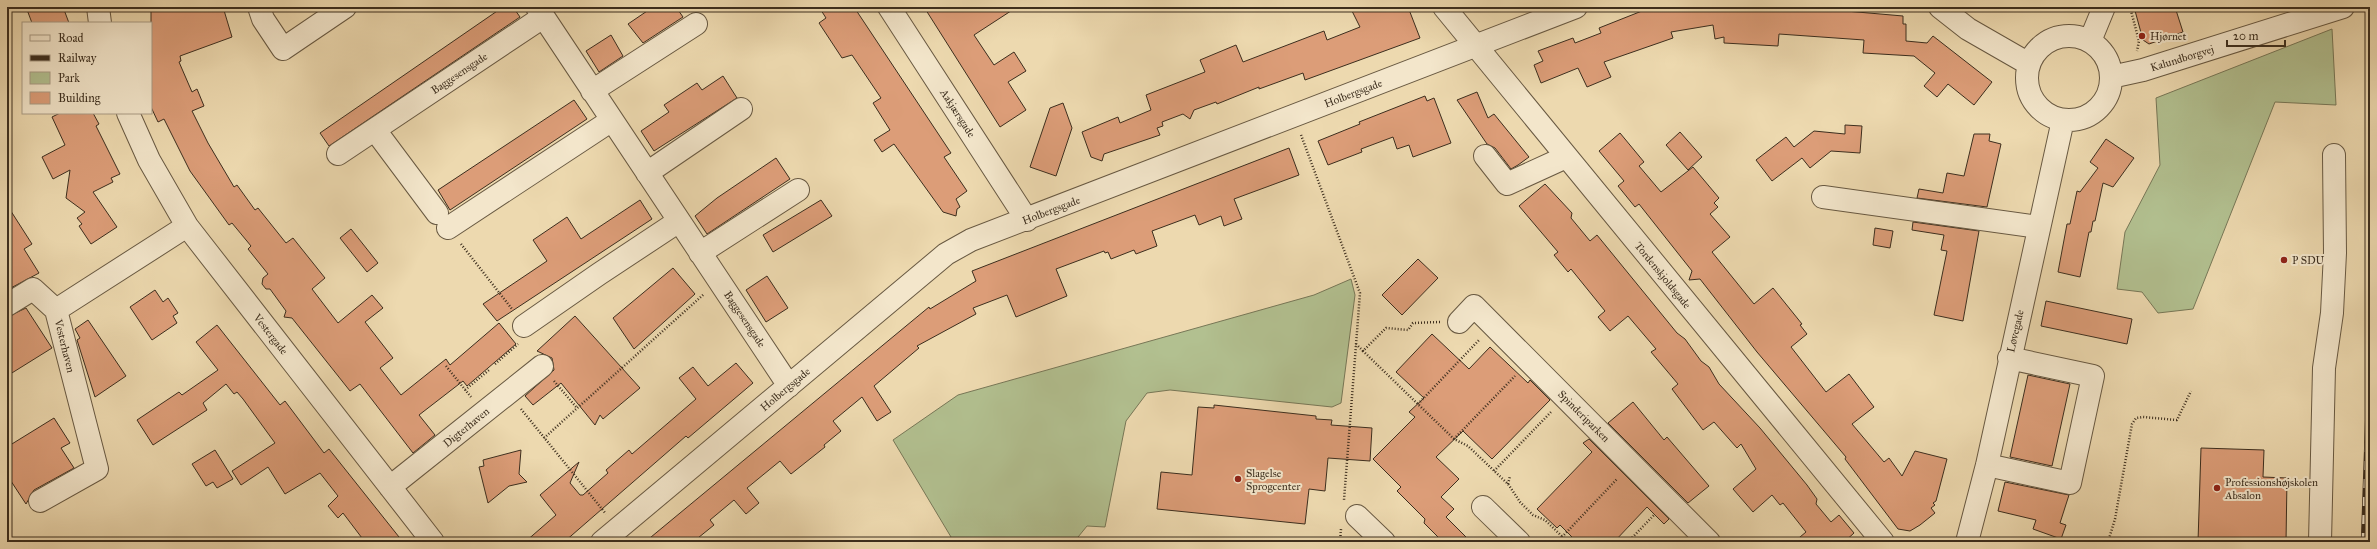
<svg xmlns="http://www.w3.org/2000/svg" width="2377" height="549" font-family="'IM FELL Great Primer',serif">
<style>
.green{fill:#b2c090;stroke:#777757}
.building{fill:#dc9d78;stroke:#3c2e1e}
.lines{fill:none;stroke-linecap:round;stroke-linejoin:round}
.minor-casing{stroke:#685942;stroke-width:24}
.path{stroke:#3c2e1e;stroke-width:2.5;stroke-dasharray:1 2;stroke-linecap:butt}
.minor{stroke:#f3e6cb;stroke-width:22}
.rail-casing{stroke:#3c2e1e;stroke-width:4.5}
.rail{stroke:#f3e6cb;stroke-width:3;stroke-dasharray:9;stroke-linecap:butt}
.poi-dot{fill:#8f2418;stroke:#f3e6cb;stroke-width:1.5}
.labels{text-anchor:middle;stroke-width:4;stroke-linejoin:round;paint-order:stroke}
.poi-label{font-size:11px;fill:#3c2e1e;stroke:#f3e6cb;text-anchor:start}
.street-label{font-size:11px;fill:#3c2e1e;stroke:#f3e6cb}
</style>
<rect width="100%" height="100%" fill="#edd9af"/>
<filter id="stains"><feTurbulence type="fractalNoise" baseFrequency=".005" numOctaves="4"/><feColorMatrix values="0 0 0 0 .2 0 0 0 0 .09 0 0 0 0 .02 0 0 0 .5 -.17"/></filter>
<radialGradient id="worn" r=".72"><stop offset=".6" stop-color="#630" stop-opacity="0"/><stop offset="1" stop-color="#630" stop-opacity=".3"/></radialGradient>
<path class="green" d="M2332 29 2336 105 2275 102 2193 309 2158 313 2142 292 2117 289 2125 232 2160 165 2156 98Z
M1351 279 1355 295 1341 403 1332 407 1170 390 1147 393 1126 421 1105 527 1087 526 1074 542H954L893 440 958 395 1314 295Z"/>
<path class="building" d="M26 7H63L69 23H32Z
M151 7H223L232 37 180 56 181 61 179 62 192 92 197 89 204 106 192 111 208 143 234 187 237 185 255 210 258 208 286 243 293 238 325 278 312 289 338 323 372 295 383 308 365 322 393 358 380 368 401 395 446 359 450 365 499 323 516 344 467 386 463 381 419 415 435 435 413 453 360 384 350 391 292 318 284 317 286 311 270 289H266L262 284 263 278 268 274 248 249 251 246 232 223 229 225 190 171 164 119 158 122 151 107Z
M503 7H513L520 17 329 146 320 133Z
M653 7H676L683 17 643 43 628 24Z
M819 7H854L951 153 944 157 967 191 956 199 960 207 957 209 956 216 943 212 894 144 882 152 874 140 890 130 873 103 881 98 852 55 842 58 819 23 826 18Z
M924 7H1017L974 35 994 65 1014 52 1026 71 1008 82 1026 110 1000 127Z
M1350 7H1408L1420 38 1305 80 1303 73 1259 89V87L1217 104 1216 102 1194 110 1190 119 1183 114 1162 122 1163 126 1157 128 1160 135 1104 154 1102 161 1091 157 1082 132 1118 117 1120 123 1151 110 1146 95 1205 72 1200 60 1236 45 1243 62 1324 31 1327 40 1360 27Z
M1652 7H1765L1798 10 1800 7 1903 16V24H1906V41L1927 43 1933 36 1992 82 1974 105 1948 84 1937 97 1924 86 1935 73 1914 56 1863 53 1864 40 1779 34 1778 46 1724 43V37L1715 39 1713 25 1671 32 1673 38 1604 62 1611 77 1587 87 1578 68 1541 83 1534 65 1543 61 1538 51 1573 38 1575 43 1601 33 1599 28Z
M2134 7H2175L2183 32 2149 44 2143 40Z
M611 35 623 56 599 72 586 51Z
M723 76 737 98 654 151 641 131 669 112 664 105 697 83 702 90Z
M1477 92 1488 118 1494 114 1529 157 1518 165 1511 169 1495 148 1487 144 1457 100Z
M1425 96 1427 101 1434 98 1451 143 1413 157 1409 145 1397 149 1393 137 1361 149 1362 152 1328 165 1318 141 1360 124 1359 122Z
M574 100 587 119 450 210 438 190Z
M1063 103 1072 128 1056 176 1030 167 1050 108Z
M60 113H93L99 124 96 126 120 174 111 178 113 182 93 192 117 227 91 244 79 226 82 224 77 218 85 212 66 198 70 170 53 179 42 157 65 145 52 117Z
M1845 125 1862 126 1860 153 1831 151 1810 168 1802 158 1772 181 1756 160 1786 137 1794 147 1814 131 1845 134Z
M1680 132 1702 157 1688 170 1666 145Z
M1620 133 1644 162 1639 166 1661 192 1693 167 1719 198 1714 203 1718 207 1710 214 1730 237 1712 252 1754 304 1773 288 1802 324 1800 325 1807 334 1791 347 1826 392 1849 374 1874 407 1852 424 1884 462 1889 458 1902 476 1915 451 1947 459 1936 501 1933 503 1935 505 1931 508 1935 513 1920 525 1910 531 1898 529 1845 459 1846 457 1757 352 1700 279 1689 280 1692 271 1639 204 1635 207 1618 186 1624 181 1599 151Z
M1974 134H1990L1989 141 2001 144 1987 207 1917 198 1919 189 1943 193 1947 173 1964 176Z
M2106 139 2134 158 2113 187 2103 183 2095 221H2093L2091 232H2089L2080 277 2058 272 2067 224H2070L2077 191 2080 192 2098 168 2090 162Z
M1289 148 1299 175 1234 199 1242 219 1224 226 1221 216 1199 225 1195 215 1152 231 1157 246 1136 254 1134 250 1111 259 1108 252 1105 253 1104 251 1056 269 1067 296 1016 317 1007 295 973 308 976 314 917 346 919 348 874 386 891 412 877 421 862 397 833 421 841 431 824 445 825 447 791 474 780 461 747 488 759 503 746 514 734 500 710 520 714 525 693 542H645L929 307 930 309 976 281 972 271Z
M776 158 790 179 707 234 695 216 717 198Z
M1545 184 1572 213 1571 218 1590 241 1597 235 1677 333 1685 339 1701 361 1709 367 1719 384 1760 428 1807 485 1817 499 1816 504 1831 522 1839 515 1854 533 1844 542H1794L1806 532 1783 503 1780 505 1772 495 1753 512 1733 489 1756 469 1741 444 1737 448 1714 422 1703 430 1672 389 1678 384 1651 352 1656 349 1628 316 1610 331 1598 317 1605 311 1571 269 1568 272 1554 255 1558 252 1519 206Z
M640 200 652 219 497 321 483 304 547 261 533 240 567 217 581 239Z
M821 200 832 216 773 252 763 235Z
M7 205 32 244 24 249 39 273 7 290Z
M1913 222 1979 231 1963 321 1934 315 1947 251 1941 250 1944 235 1912 230Z
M1875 228 1893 231 1890 248 1873 245Z
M351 229 378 263 367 272 340 238Z
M1418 259 1438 278 1402 315 1382 295Z
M673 268 695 294 634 349 613 318Z
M767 276 788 308 766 322 746 290Z
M155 290 163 302 168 298 178 313 173 316 177 323 152 340 130 307Z
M2046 301 2132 319 2127 344 2041 326Z
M26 308 52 348 7 376V317Z
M575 316 640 388 603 419 600 415 595 425 561 383 533 405 525 396 554 370 552 358 537 351Z
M88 320 126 376 95 397 77 340 80 338 75 329Z
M217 325 280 405 285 401 324 453 329 449 403 542H365L343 513 338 518 328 506 338 496 320 473 285 494 268 467 241 485 232 471 275 443 243 399 237 392 234 394 226 384 203 403 207 410 153 445 137 420 179 392 182 395 218 370 196 342Z
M1432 334 1469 369 1490 347 1528 383 1530 380 1550 400 1492 459 1463 431 1436 457 1459 479 1441 497 1454 509 1446 517 1471 542H1443L1424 523 1425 519 1397 491 1401 487 1373 459 1415 417 1409 412 1424 398 1396 372Z
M736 363 753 383 688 438 686 436 564 542H525L556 515 540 495 579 462 570 483 580 495H583L608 473 606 470 629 450 632 454 696 399 679 378 693 367 708 386Z
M2028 375 2070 384 2052 466 2010 457Z
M1633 402 1664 440 1667 437 1709 486 1688 503 1608 423Z
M1214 405 1316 416V419L1332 420 1331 425 1372 428 1370 461 1328 458 1325 491 1309 489 1305 524 1157 509 1161 472 1192 475 1198 407 1214 408Z
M54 418 70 443 61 448 74 468 34 490 26 504 7 475V447Z
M1589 439 1669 519 1664 524 1647 507 1614 542H1577L1560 525 1557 528 1537 509 1592 452 1583 443Z
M2201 448 2264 450 2263 477 2287 478 2286 542H2198Z
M215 450 233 479 217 488 213 482 206 486 192 464Z
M521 450 519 474 527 482 509 486 488 503 479 467 484 466 483 460Z
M2005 482 2069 495 2060 523 2066 525 2061 539 2033 529 2036 520 1998 511Z"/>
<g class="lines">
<g class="minor-casing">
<path id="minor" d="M98 7 100 23
M259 7 263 19 283 49 345 7
M537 7 789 386
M889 7 1027 220
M1444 7 1883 542
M1940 7 1968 29 2029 64
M2027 78a42 42 0 1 1 84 0a42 42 0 1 1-84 0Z
M2090 41 2104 7
M2111 77 2143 70 2343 7
M592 91 696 24
M128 113 149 160 187 226 433 542
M375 130 437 213
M338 154 543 17
M1485 156 1507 184 1566 157
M647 173 741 109
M1823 197 2039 227
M448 228 612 120
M700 253 798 190
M7 305 33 289 56 310
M1459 322 1474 306 1709 542
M524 326 599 274 679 221
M1987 465 2070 483 2093 376 2009 358
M390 487 542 366
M40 501 97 469 56 310 187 226
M1483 507 1519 542
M1357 516 1384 542
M602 542 946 254 971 240 1576 7
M1967 542 1987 465 2063 120
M2320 542 2324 368 2332 313 2335 253 2334 155"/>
</g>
<path class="path" d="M2130 7 2139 41 2137 51
M1301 135 1360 293 1344 500
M461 244 512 309
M1440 322 1413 323 1408 330 1386 328 1363 351 1454 439 1468 446 1508 484 1520 502 1533 515 1545 520 1568 542
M1356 344 1363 351
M495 364 518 344
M446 366 471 397
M554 381 577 408
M465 390 489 370
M1418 404 1480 339
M521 409 606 514
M544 438 704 294
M1454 439 1515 376
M1494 471 1551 412
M1508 484 1510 476
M1562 537 1617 479
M1340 542 1341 529
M1628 542 1654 515
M2108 542 2115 519 2132 424 2136 418 2143 417 2177 420 2191 391"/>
<use href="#minor" class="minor"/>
<g class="rail-casing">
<path id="rail" d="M2363 542 2370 341"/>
</g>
<use href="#rail" class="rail"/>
</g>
<g class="poi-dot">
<circle cx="2142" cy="36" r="4"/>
<circle cx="2284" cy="260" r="4"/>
<circle cx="1238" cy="479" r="4"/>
<circle cx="2217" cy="488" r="4"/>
</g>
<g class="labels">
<g class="poi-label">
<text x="2150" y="40">Hjørnet</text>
<text x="2292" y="264">P SDU</text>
<text x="1246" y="477">Slagelse<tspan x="1246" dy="13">Sprogcenter</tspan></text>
<text x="2225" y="486">Professionshøjskolen<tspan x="2225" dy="13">Absalon</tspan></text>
</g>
<g class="street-label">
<text transform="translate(2182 58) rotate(-17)" y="4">Kalundborgvej</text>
<text transform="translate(459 73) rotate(-34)" y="4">Baggesensgade</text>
<text transform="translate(1353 93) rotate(-21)" y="4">Holbergsgade</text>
<text transform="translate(958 113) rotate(57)" y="4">Aakjærsgade</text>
<text transform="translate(1051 210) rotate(-21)" y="4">Holbergsgade</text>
<text transform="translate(1663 275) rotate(51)" y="4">Tordenskjoldsgade</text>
<text transform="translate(745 319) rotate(56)" y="4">Baggesensgade</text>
<text transform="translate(2015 331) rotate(-77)" y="4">Løvegade</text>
<text transform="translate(271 334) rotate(52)" y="4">Vestergade</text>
<text transform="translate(65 346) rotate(76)" y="4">Vesterhaven</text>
<text transform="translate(785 389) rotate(-40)" y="4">Holbergsgade</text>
<text transform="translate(1584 416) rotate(45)" y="4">Spinderiparken</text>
<text transform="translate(466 427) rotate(-39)" y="4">Digterhaven</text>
</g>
</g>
<rect width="2377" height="549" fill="none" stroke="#edd9af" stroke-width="24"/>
<rect x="8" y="8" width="2361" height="533" fill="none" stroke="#3c2e1e" stroke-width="2"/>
<rect x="12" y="12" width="2353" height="525" fill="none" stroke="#3c2e1e"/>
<rect x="22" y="22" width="130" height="92" fill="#f3e6cb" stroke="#aa9c86"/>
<rect x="30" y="35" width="20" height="6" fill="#f3e6cb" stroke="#aa9c86"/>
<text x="58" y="42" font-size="12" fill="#3c2e1e">Road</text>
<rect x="30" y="55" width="20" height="6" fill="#3c2e1e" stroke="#aa9c86"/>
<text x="58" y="62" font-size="12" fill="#3c2e1e">Railway</text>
<rect x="30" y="72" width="20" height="12" fill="#b2c090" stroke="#aa9c86"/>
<text x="58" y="82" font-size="12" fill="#3c2e1e">Park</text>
<rect x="30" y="92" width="20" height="12" fill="#dc9d78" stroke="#aa9c86"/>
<text x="58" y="102" font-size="12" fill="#3c2e1e">Building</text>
<path d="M2227 40v6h58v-6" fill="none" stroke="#3c2e1e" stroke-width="2"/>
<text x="2233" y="40" font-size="12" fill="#3c2e1e" stroke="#f3e6cb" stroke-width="3" paint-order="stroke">20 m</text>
<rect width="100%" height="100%" filter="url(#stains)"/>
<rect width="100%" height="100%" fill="url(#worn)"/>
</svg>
